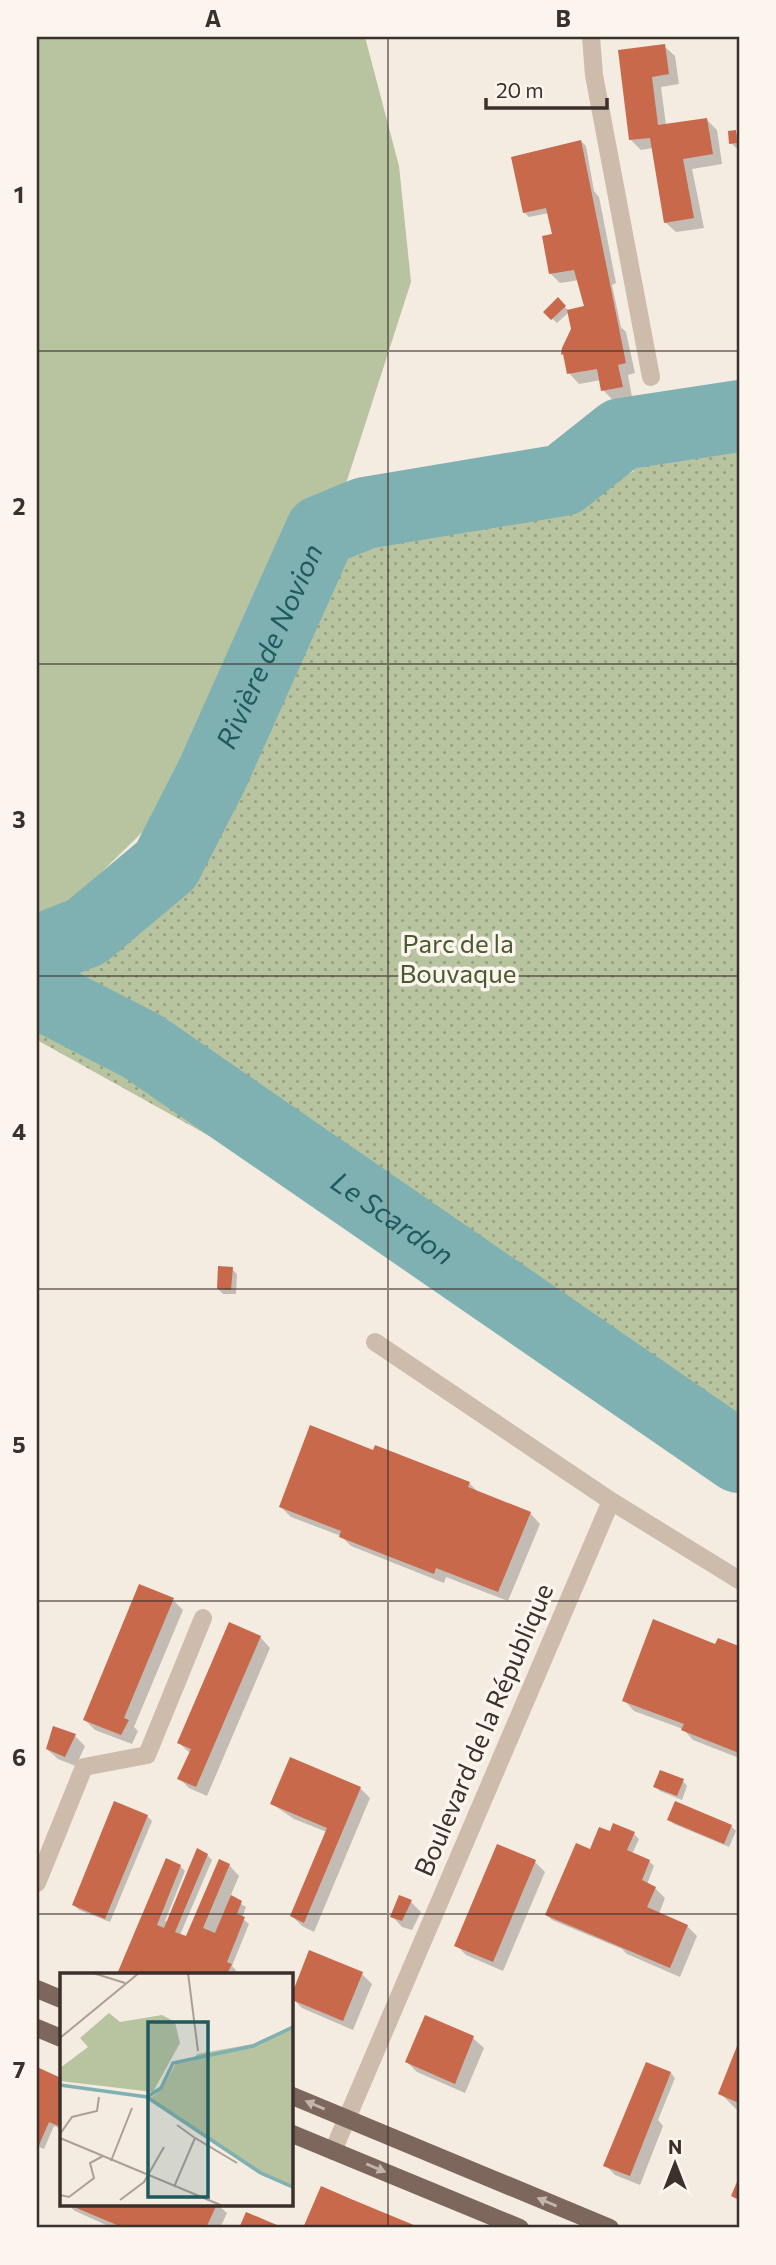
<svg xmlns="http://www.w3.org/2000/svg" width="776" height="2265" font-family="Commissioner,sans-serif">
<style>
.park{fill:url(#park-dots)}
.garden{fill:#b8c4a0}
.shadow{fill:#0003}
.lines{fill:none;stroke-linecap:round;stroke-linejoin:round}
.river{stroke:#7fb0b2;stroke-width:72}
.building{fill:#c8694b}
.lane{stroke:#cdbbac;stroke-width:18}
.street{stroke:#cdbbac;stroke-width:18}
.primary{stroke:#7d675c;stroke-width:18}
.oneway{fill:#c2b5ac}
.grid{fill:none;stroke:#3b302b;stroke-width:2;stroke-opacity:0.55}
.labels{text-anchor:middle;stroke-width:7;stroke-linejoin:round;paint-order:stroke}
.park-label{font-size:26px;fill:#4a5a2e;stroke:#fbf5ee}
.street-label{font-size:26px;fill:#3b302b;stroke:#fbf5ee}
.water-label{font-size:28px;font-style:italic;fill:#1f5a5e;stroke:#fbf5ee}
.inset-river{fill:none;stroke:#7fb0b2;stroke-width:3.5}
.inset-road{fill:none;stroke:#aaa098;stroke-width:2}
.view{fill:#1f5a5e;fill-opacity:0.15;stroke:#1f5a5e;stroke-width:3.5}
.inset-edge{fill:none;stroke:#3b302b;stroke-width:3.5}
.neatline{fill:none;stroke:#3b302b;stroke-width:2.5}
.grid-label{font-size:23px;text-anchor:middle;font-weight:bold;fill:#3b302b}
</style>
<defs>
<pattern id="park-dots" width="8" height="8" patternUnits="userSpaceOnUse" patternTransform="scale(1.75)"><rect width="8" height="8" fill="#b8c4a0"/><path d="M2 2h.1M6 6h.1" fill="none" stroke="#97a083" stroke-width="1.8" stroke-linecap="round"/></pattern>
</defs>
<rect width="100%" height="100%" fill="#f4ebe1"/>
<path class="park" d="M739 398V1490L265 1167 37 1040V993L184 878 359 536 568 504 634 471 633 416Z"/>
<path class="garden" d="M37 37H365L399 166 411 282 342 496 266 575 165 810 68 905 37 912Z"/>
<path class="shadow" d="M664 46 675 56 679 84 661 87 666 125 707 120 717 130 722 164 692 169 704 228 676 232 665 222 653 148 641 150 630 139 620 52Z
M735 132 739 136V147L736 148 731 143Z
M581 141 586 146 594 191 599 197 616 283 612 285 621 327 626 332 635 373 628 375 632 397 613 400 603 390 601 380 579 384 569 373 566 357 563 354 573 329 569 312 557 323 545 312 558 300 569 311 586 308 579 280 560 283 550 273 554 235 549 213 529 217 524 212Z
M232 1269 237 1274 236 1294H223L218 1289Z
M469 1483 479 1493 530 1513 540 1524 508 1601 446 1577 444 1583 351 1546 341 1536 291 1517 281 1507Z
M173 1600 183 1610 134 1727 138 1731 132 1744 95 1730 85 1720Z
M260 1637 270 1648 207 1796 189 1788 179 1778 191 1754 179 1743Z
M719 1640 739 1648V1758L693 1740 683 1729 634 1711 624 1700 716 1646Z
M54 1729 75 1736 85 1746 76 1766 58 1759 47 1749Z
M683 1781 687 1786 682 1800 660 1791 655 1786Z
M360 1788 370 1798 314 1932 302 1926 292 1916 327 1832 294 1819 272 1804Z
M147 1816 152 1821 110 1922 79 1910 74 1905Z
M669 1819 731 1826 736 1831 729 1847 674 1824Z
M611 1833 634 1834 639 1839 632 1854 649 1861 654 1866 647 1884 655 1888 665 1898 659 1914 687 1926 697 1936 680 1977 627 1954 622 1949 552 1920 547 1915 591 1851Z
M207 1855 212 1860 180 1935 185 1938 229 1865 239 1876 230 1897 246 1907 242 1918 249 1924 232 1966 236 1970 234 1974H119L167 1860 180 1866 185 1871 165 1921 168 1922Z
M535 1862 545 1872 503 1971 466 1955 456 1945Z
M411 1902 421 1912 412 1930 402 1927 392 1916Z
M362 1974 372 1984 353 2030 302 2008 292 1998Z
M426 2018 473 2038 484 2048 465 2093 417 2072 407 2062Z
M739 2045V2112L720 2093Z
M37 2069 61 2079V2129L54 2126 44 2149 37 2146Z
M671 2073 675 2078 658 2120 663 2126 640 2185 615 2175 605 2165Z
M322 2189 417 2228H305Z
M67 2204H217L227 2213 220 2228H113L75 2211Z"/>
<g class="lines">
<g class="river">
<path id="s1" d="M37 951 86 932 166 865 212 775 321 531 365 513 563 480 621 434 739 416"/>
<path id="s2" d="M37 992 142 1046 739 1457"/>
</g>
</g>
<path class="building" d="M665 44 669 74 652 77 658 125 707 118 713 154 683 159 694 218 664 223 650 138 629 140 618 50Z
M736 130 737 143 729 144 728 131Z
M581 140 626 363 618 365 623 387 601 391 597 369 567 374 563 354 561 355 562 348 571 329 567 310 584 306 574 270 549 274 542 236 552 234 546 208 523 213 511 157Z
M558 297 566 306 551 320 543 312Z
M218 1266 233 1267 231 1290 217 1289Z
M310 1425 373 1450 375 1445 470 1482 468 1487 531 1512 498 1592 436 1568 434 1574 339 1537 341 1531 279 1507Z
M139 1584 174 1598 124 1718 129 1720 121 1735 83 1720Z
M653 1619 715 1644 718 1638 739 1646V1753L681 1730 684 1724 622 1701Z
M229 1622 261 1636 196 1787 177 1779 191 1749 177 1743Z
M53 1726 76 1734 65 1757 46 1749Z
M290 1757 361 1787 304 1923 290 1916 327 1828 270 1804Z
M660 1770 684 1779 677 1796 653 1787Z
M114 1801 148 1815 105 1919 72 1905Z
M675 1801 732 1825 724 1844 667 1820Z
M613 1823 635 1832 627 1850 650 1860 642 1880 656 1887 647 1907 688 1925 670 1968 545 1915 576 1843 590 1849 599 1827 610 1831Z
M497 1844 536 1860 493 1962 454 1946Z
M197 1848 208 1854 175 1932 186 1936 219 1859 230 1864 203 1928 215 1933 231 1895 242 1901 237 1914 245 1917 227 1962 232 1964 227 1974H117L166 1858 181 1865 157 1925 164 1928Z
M399 1895 412 1900 402 1921 390 1917Z
M309 1950 363 1972 343 2021 290 1999Z
M425 2015 474 2036 455 2084 405 2062Z
M739 2041V2103L718 2094Z
M646 2062 671 2072 630 2176 603 2166Z
M37 2067 61 2078V2127L49 2122 39 2145 37 2144Z
M739 2177V2200L731 2196Z
M321 2186 351 2199 421 2228H303Z
M67 2204H217L206 2228H124Z
M246 2212 284 2228H239Z"/>
<g class="lines">
<path class="lane" d="M375 1342 611 1501
M37 1883 84 1767 147 1755 203 1618
M333 2151 611 1501 739 1580"/>
<path class="street" d="M591 37 594 75 651 377"/>
<path class="primary" d="M37 1989 61 1999
M37 2028 61 2038
M290 2095 610 2228
M290 2133 520 2228"/>
</g>
<defs><path id="oneway-solid" d="M-6-.8H1V-3.2L6.5 0L1 3.2V.8H-6Z" transform="scale(1.75)"/></defs>
<g class="oneway">
<use href="#oneway-solid" transform="translate(315 2105) rotate(-157)"/>
<use href="#oneway-solid" transform="translate(376 2168) rotate(23)"/>
<use href="#oneway-solid" transform="translate(547 2202) rotate(-157)"/>
</g>
<path class="grid" d="M388 37V2228M37 351H739M37 664H739M37 976H739M37 1289H739M37 1601H739M37 1914H739"/>
<g class="labels">
<g class="park-label">
<text x="458" y="953">Parc de la<tspan x="458" dy="30">Bouvaque</tspan></text>
</g>
<g class="street-label">
<text transform="translate(484 1730) rotate(-67)" y="9">Boulevard de la République</text>
</g>
<g class="water-label">
<text dy="10" stroke="none"><textPath href="#s1" startOffset="399">Rivière de Novion</textPath></text>
<text dy="10" stroke="none"><textPath href="#s2" startOffset="422">Le Scardon</textPath></text>
</g>
</g>
<g transform="translate(60 1973)">
<rect width="233" height="233" fill="#f4ebe1"/>
<path d="M233 53V216L199 201 88 127 102 116 116 90 132 88 137 81 193 71Z" fill="#b8c4a0"/>
<path d="M49 40 60 49 102 42 115 49 120 70 93 119 0 108V95L28 74 20 65Z" fill="#b8c4a0"/>
<path class="inset-river" d="M0 112 87 124 201 200 233 214M87 124 101 115 113 90 193 73 233 54"/>
<path class="inset-road" d="M33 0 65 10M128 0 138 78M0 65 79 0M117 152 135 165M0 161 12 144 37 138 39 124M0 165 163 233M51 188 72 135M114 214 135 165 177 190M0 222 9 224 34 205 30 190 43 183M60 227 84 209 104 174"/>
<path class="view" d="M88 49H148V224H88Z"/>
<rect width="233" height="233" class="inset-edge"/>
</g>
<rect width="776" height="2265" fill="none" stroke="#fbf5ee" stroke-width="77"/>
<g transform="translate(675 2164)" stroke="#fbf5ee" stroke-width="5" paint-order="stroke">
<path d="M0-5L12 26L0 18L-12 26Z" fill="#3b302b"/>
<text y="-10" font-size="19" font-weight="bold" text-anchor="middle" fill="#3b302b">N</text>
</g>
<path d="M486 98v10h121v-10" fill="none" stroke="#3b302b" stroke-width="3.5"/>
<text x="496" y="98" font-size="21" fill="#3b302b" stroke="#fbf5ee" stroke-width="5" paint-order="stroke">20 m</text>
<rect x="38" y="38" width="700" height="2188" class="neatline"/>
<g class="grid-label">
<text x="213" y="27">A</text>
<text x="563" y="27">B</text>
<text x="19" y="203">1</text>
<text x="19" y="515">2</text>
<text x="19" y="828">3</text>
<text x="19" y="1140">4</text>
<text x="19" y="1453">5</text>
<text x="19" y="1766">6</text>
<text x="19" y="2078">7</text>
</g>
</svg>
